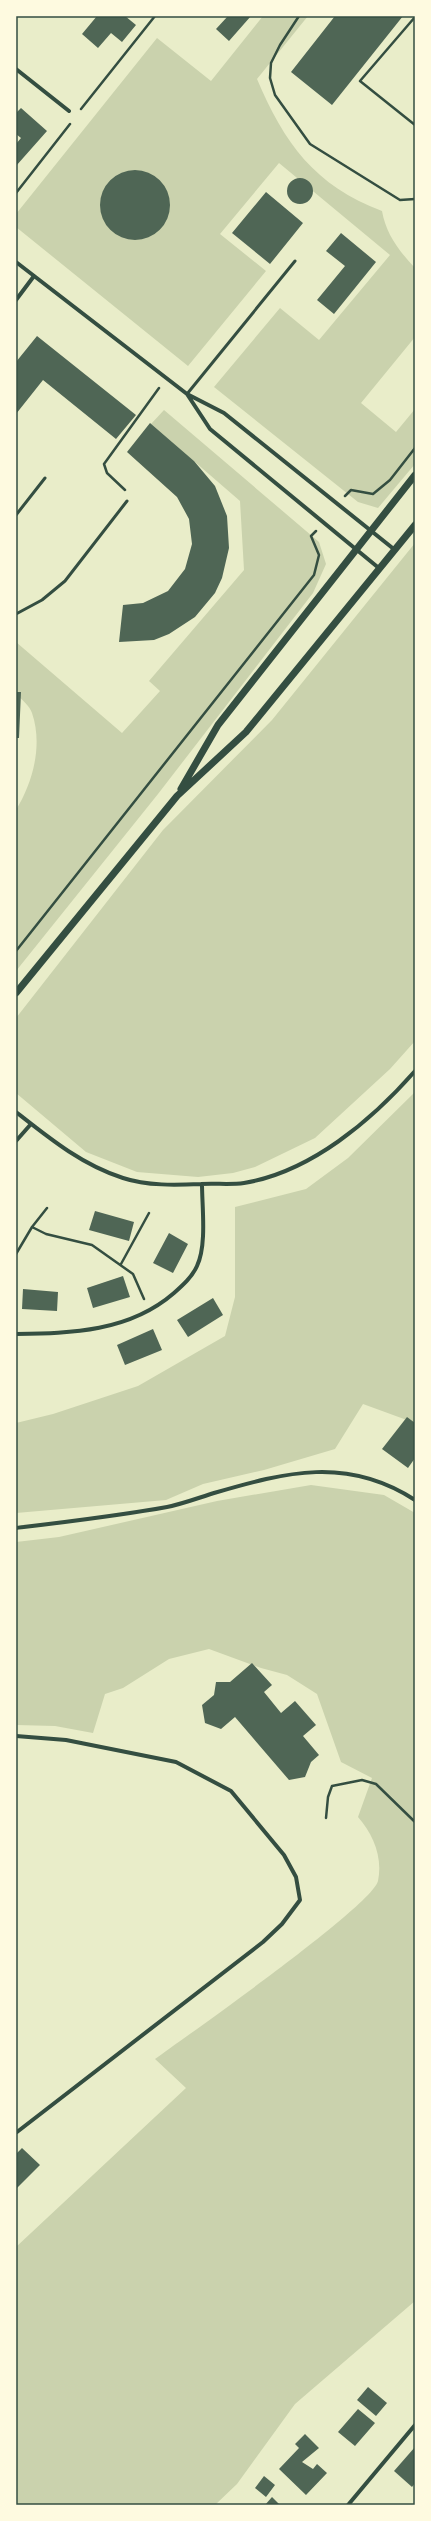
<svg xmlns="http://www.w3.org/2000/svg" width="431" height="2521" font-family="'DejaVu Sans',sans-serif">
<style>
.green{fill:#cad2ad}
.building{fill:#4f6655}
.lines{fill:none;stroke-linecap:round;stroke-linejoin:round}
.path{stroke:#344e41;stroke-width:2.5}
.service{stroke:#344e41;stroke-width:3}
.minor{stroke:#344e41;stroke-width:4}
.tertiary{stroke:#344e41;stroke-width:7}
.neatline{fill:none;stroke:#344e41;stroke-width:1.5}
</style>
<rect width="100%" height="100%" fill="#e9edc9"/>
<path class="green" d="M263 16H308L257 79C284 143 315 186 382 211 386 234 399 251 415 268V337L361 403 396 432 415 409V464L378 508 358 502 214 387 280 308 319 340 390 255 279 163 220 234 266 271 188 366 16 227V214L157 38 211 81Z
M164 410 319 542 326 564 313 593 158 794 16 971V810C33 782 43 745 32 713 30 706 21 699 16 694V642L122 733 160 691 149 681 244 570 240 501 151 424Z
M415 543V1041L390 1069 315 1138 255 1167 233 1173 198 1177 137 1172 86 1152 16 1093V1018L163 830 272 720Z
M415 1092V1423L363 1404 335 1449 264 1470 203 1484 166 1500 16 1513V1423L53 1414 138 1386 225 1336 235 1297V1207L306 1189 348 1158Z
M311 1485 384 1495 415 1513V2301L295 2404 237 2484 215 2505H16V2247L186 2088 155 2059C188 2035 371 1907 378 1881 383 1857 373 1834 358 1817L372 1778 341 1762 317 1694 287 1675 261 1668 209 1649 169 1659 123 1688 105 1694 93 1733 55 1726 16 1725V1542L59 1537 217 1501Z"/>
<path class="building" d="M97 16H125L136 25 122 42 111 33 98 48 82 34Z
M228 16H251L229 41 216 29Z
M335 16H403L332 105 291 72Z
M21 108 47 131 16 166V144L21 138 16 134V113Z
M100 205a35 35 0 1 1 70 0a35 35 0 1 1-70 0Z
M287 191a13 13 0 1 1 26 0a13 13 0 1 1-26 0Z
M266 192 303 223 270 264 232 233Z
M341 233 376 262 334 314 317 300 345 266 326 251Z
M37 336 136 415 116 439 43 380 16 414V362Z
M150 423 194 461 215 486 227 516 229 548 222 578 215 593 195 617 169 634 154 640 119 642 123 605 143 603 168 591 185 569 192 544 189 519 177 497 127 452Z
M16 692H21L19 738H16Z
M95 1211 134 1222 129 1241 89 1230Z
M169 1233 188 1244 173 1273 153 1263Z
M123 1276 130 1297 93 1308 87 1288Z
M23 1289 58 1292 57 1311 22 1309Z
M213 1298 223 1315 188 1337 177 1320Z
M153 1329 162 1350 125 1365 117 1345Z
M407 1417 415 1423V1458L408 1468 382 1449Z
M252 1663 272 1685 264 1692 281 1713 295 1701 316 1725 303 1736 319 1755 311 1762 305 1777 289 1780 235 1717 221 1729 205 1723 202 1705 214 1695 216 1682H230Z
M22 2148 40 2165 16 2189V2154Z
M368 2387 387 2403 376 2416 357 2400Z
M358 2409 375 2423 355 2446 338 2432Z
M305 2434 319 2448 302 2462 313 2469 317 2464 327 2473 306 2495 279 2469 299 2448 295 2444Z
M415 2447V2483L412 2487 394 2471Z
M264 2476 275 2485 266 2497 255 2488Z
M272 2497 280 2505H265Z"/>
<g class="lines">
<path class="path" d="M299 16 280 45 271 63 270 78 275 95 310 144 400 200 415 199
M415 17 360 81 415 125
M81 109 155 16
M16 193 70 124
M125 490 107 473 104 464 159 388
M345 496 351 490 373 494 390 480 415 448
M16 951 314 575 319 555 311 536 316 531
M32 1227 46 1234 92 1245 133 1274 144 1299
M16 1254 32 1227 47 1208
M121 1264 149 1213
M326 1818 328 1797 332 1786 362 1780 376 1784 415 1822"/>
<path class="service" d="M187 394 295 261
M16 515 45 478
M16 614 42 600 65 581 127 501"/>
<path class="minor" d="M16 69 69 111
M16 262 187 394 224 413 395 550
M16 300 34 276
M187 394 210 429 380 569
M16 1112C49 1138 82 1165 123 1178 147 1186 176 1185 201 1184 215 1183 230 1185 244 1183 311 1172 372 1120 415 1071
M16 1141 31 1124
M16 1334C72 1333 129 1332 174 1293 183 1285 192 1277 197 1266 207 1245 202 1207 202 1184
M16 1528C66 1522 117 1516 167 1507 182 1504 198 1498 214 1493 286 1472 347 1456 415 1500
M16 1736 66 1740 176 1762 231 1791 284 1855 296 1877 300 1900 282 1924 263 1942 17 2132
M348 2505 415 2425"/>
<path class="tertiary" d="M181 789 218 725 415 475
M16 993 177 796 246 732 415 525"/>
</g>
<rect width="431" height="2521" fill="none" stroke="#fefae0" stroke-width="34"/>
<rect x="17" y="17" width="397" height="2487" class="neatline"/>
</svg>
